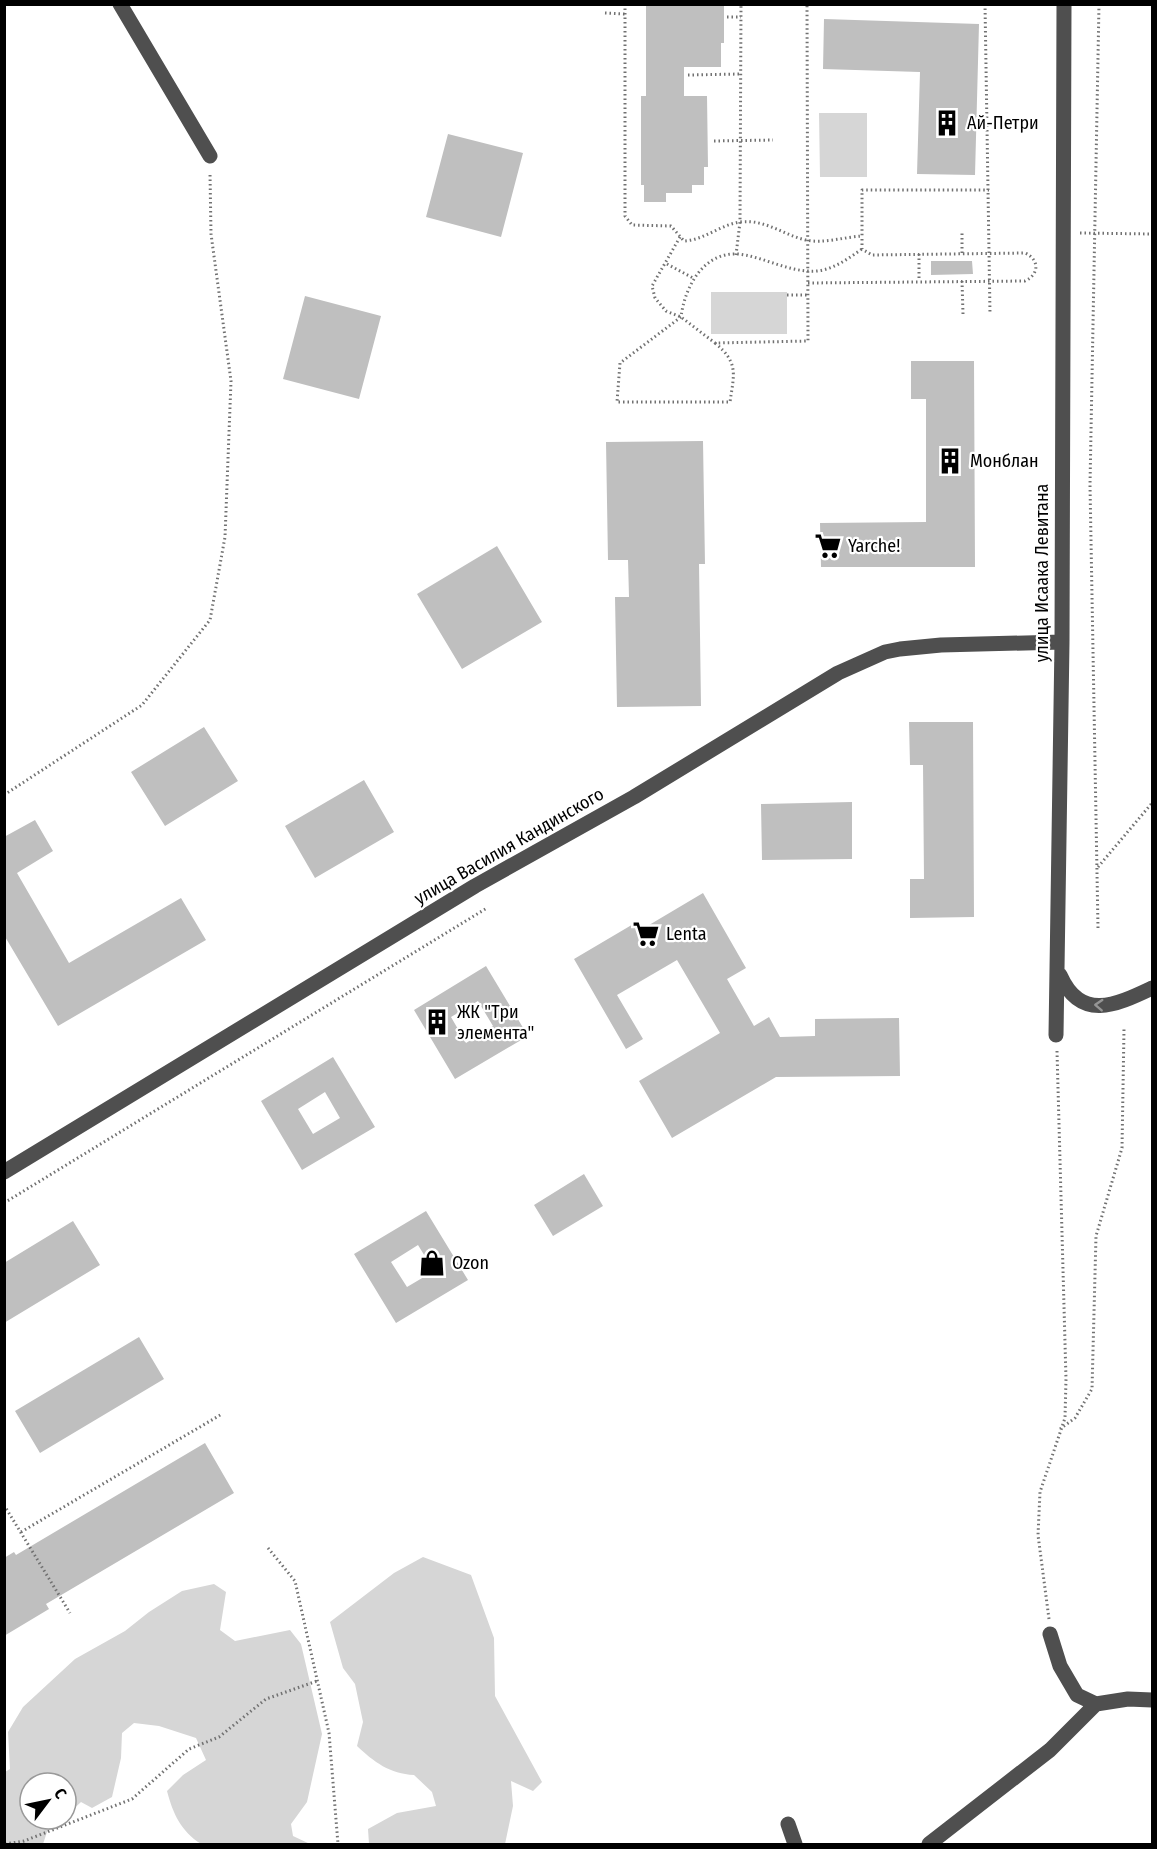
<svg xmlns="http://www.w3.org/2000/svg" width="1157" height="1849" font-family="'Fira Sans Condensed',sans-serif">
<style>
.green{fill:#d6d6d6}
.building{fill:#bfbfbf;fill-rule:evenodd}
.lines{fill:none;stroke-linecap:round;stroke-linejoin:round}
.path{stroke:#717171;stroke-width:3;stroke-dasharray:1.5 3;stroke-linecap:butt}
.minor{stroke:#4f4f4f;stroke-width:15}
.oneway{stroke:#959595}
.labels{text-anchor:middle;stroke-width:4.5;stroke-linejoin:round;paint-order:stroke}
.poi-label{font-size:18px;fill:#000;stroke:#fff;text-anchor:start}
.street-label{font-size:18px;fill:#000;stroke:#fff}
</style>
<rect width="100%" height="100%" fill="#fff"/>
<path class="green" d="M819 113H867V177H820Z
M711 292H787V334H711Z
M423 1557 471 1575 494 1638 495 1696 542 1782 533 1791 511 1781 513 1806 505 1844H369L368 1829 397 1813 436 1806 432 1792 414 1775C390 1774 374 1762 357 1746L363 1722 355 1684 343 1668 330 1622 394 1573Z
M214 1584 226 1592 220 1630 235 1641 290 1630 301 1644 322 1734 307 1802 291 1824 293 1836 310 1844H201C181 1831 173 1814 167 1791L183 1775 206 1760 196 1738 159 1726 134 1723 122 1733 121 1758 112 1797 92 1808 81 1802 66 1816V1783H30V1819H62L47 1832 43 1844H5V1772L10 1769 8 1732 23 1707 75 1659 125 1631 149 1612 182 1591Z"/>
<path class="building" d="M646 4H724V43H721V67H684V96H707L708 167H704V185H692V193H666V202H644V185H641V96H646Z
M824 19 979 24 975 175 917 174 920 72 823 69Z
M448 134 523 153 501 237 426 217Z
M931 261H972L973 274 931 275Z
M305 296 381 316 359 399 283 379Z
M911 361H974L975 567H821L820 523 926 522V399H911Z
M703 441 705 564H699L701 706 617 707 615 597H629L628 560H608L606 442Z
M497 546 542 622 462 669 417 594Z
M909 722H973L974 917 910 918V879H924L923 765H910Z
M204 727 238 781 165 826 131 772Z
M364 780 394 832 315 878 285 826Z
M852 802V859L762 860 761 804Z
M35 820 53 851 17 873 69 963 181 898 206 940 58 1026 4 935V837Z
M703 893 746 968 727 979 754 1026 769 1017 780 1037 815 1036V1019L899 1018 900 1076 776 1077 672 1138 639 1081 720 1033 677 960 617 995 643 1039 626 1049 574 959 635 923 639 931Z
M486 966 528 1036 455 1079 414 1010ZM478 1001 493 1026 466 1043 451 1017Z
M333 1057 375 1127 302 1170 261 1101ZM325 1092 340 1118 313 1134 298 1109Z
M584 1174 603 1206 553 1236 534 1205Z
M426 1211 468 1280 396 1323 354 1254ZM418 1245 434 1271 407 1287 391 1262Z
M73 1221 100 1265 4 1323V1263Z
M139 1337 164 1379 40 1453 15 1411Z
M205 1443 234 1493 46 1604 49 1609 4 1636V1558L14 1552 16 1555Z"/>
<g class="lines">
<path class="path" d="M625 4V216L632 225 671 226 684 241C704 240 720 225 740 222 766 219 783 235 806 240 822 244 845 237 862 236V190H989
M985 4 990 314
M605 13 625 14
M727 17H741
M688 75 740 74
M714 141 773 140
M1080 233 1152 234
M680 237 652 286 655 298 666 311 681 317 715 343 808 341 807 4
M962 253V232
M919 254V281
M736 255 740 222 741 4
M667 264 693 278
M962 281 963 314
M808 283 1025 281C1040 274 1039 259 1025 253L872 255 862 249V236
M787 295H808
M715 343C739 363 734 374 730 402H617L620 363 681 317C685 285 706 247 745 255 766 259 787 270 808 271 829 273 846 260 862 249
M4 795 142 705 210 620 225 537 231 381 211 234 210 173
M1098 867 1152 803
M1098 928 1090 485 1099 4
M4 1203 487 908
M1060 1429 1075 1418 1092 1389 1096 1236 1122 1148 1124 1029
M4 1505 70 1613
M21 1532 222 1414
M268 1548 295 1581 329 1733 338 1844
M1049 1619 1038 1535 1040 1492 1065 1418 1066 1379 1057 1051
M5 1844 24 1841 132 1799 189 1749 219 1737 266 1699 317 1681"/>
<path class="minor" d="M120 4 210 156
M1060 975C1081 1022 1116 1005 1152 988
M1056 1035 1062 642 1064 4
M4 1172 475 886 634 797 838 673 885 652 900 649 941 645 1062 642
M1050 1634 1060 1666 1077 1695 1096 1704 1128 1699 1152 1700
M788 1824 795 1844
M929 1844 1050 1750 1096 1704"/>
</g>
<defs><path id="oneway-chevron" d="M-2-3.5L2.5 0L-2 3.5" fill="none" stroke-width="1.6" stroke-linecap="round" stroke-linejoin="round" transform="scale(1.5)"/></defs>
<use class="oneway" href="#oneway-chevron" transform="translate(1099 1005) rotate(-177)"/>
<defs>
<g id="building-bare" transform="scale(2.07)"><path d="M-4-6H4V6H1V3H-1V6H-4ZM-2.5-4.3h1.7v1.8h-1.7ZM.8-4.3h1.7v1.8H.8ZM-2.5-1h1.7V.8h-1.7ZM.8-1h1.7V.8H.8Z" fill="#000" stroke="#fff" stroke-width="2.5" paint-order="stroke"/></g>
<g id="supermarket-bare" transform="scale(2.07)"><path d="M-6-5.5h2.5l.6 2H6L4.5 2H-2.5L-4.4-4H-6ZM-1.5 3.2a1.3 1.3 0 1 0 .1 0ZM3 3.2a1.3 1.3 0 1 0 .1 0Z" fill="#000" stroke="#fff" stroke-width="2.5" paint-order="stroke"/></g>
<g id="shop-bare" transform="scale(2.07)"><path d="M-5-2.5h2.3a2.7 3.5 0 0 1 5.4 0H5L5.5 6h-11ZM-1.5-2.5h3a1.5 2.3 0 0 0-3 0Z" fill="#000" stroke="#fff" stroke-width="2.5" paint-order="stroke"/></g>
</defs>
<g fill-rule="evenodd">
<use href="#building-bare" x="947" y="123"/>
<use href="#building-bare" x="950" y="461"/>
<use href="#supermarket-bare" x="828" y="546"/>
<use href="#supermarket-bare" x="646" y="934"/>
<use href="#building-bare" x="437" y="1022"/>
<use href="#shop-bare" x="432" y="1263"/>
</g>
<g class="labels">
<g class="poi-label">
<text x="967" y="129">Ай-Петри</text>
<text x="970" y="467">Монблан</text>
<text x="848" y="552">Yarche!</text>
<text x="666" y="940">Lenta</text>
<text x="457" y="1018">ЖК "Три<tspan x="457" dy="21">элемента"</tspan></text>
<text x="452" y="1269">Ozon</text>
</g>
<g class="street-label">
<text transform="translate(1042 573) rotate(-90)" y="6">улица Исаака Левитана</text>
<text transform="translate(509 846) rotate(-30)" y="6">улица Василия Кандинского</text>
</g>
</g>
<rect width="1157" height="1849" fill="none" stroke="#000000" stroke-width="12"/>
<g transform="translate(48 1801) rotate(58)"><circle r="28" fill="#ffffff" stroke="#999999" stroke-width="1.5"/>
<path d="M0-4.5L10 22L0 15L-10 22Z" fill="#000000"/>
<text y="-9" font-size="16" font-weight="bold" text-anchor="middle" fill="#000000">С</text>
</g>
</svg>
